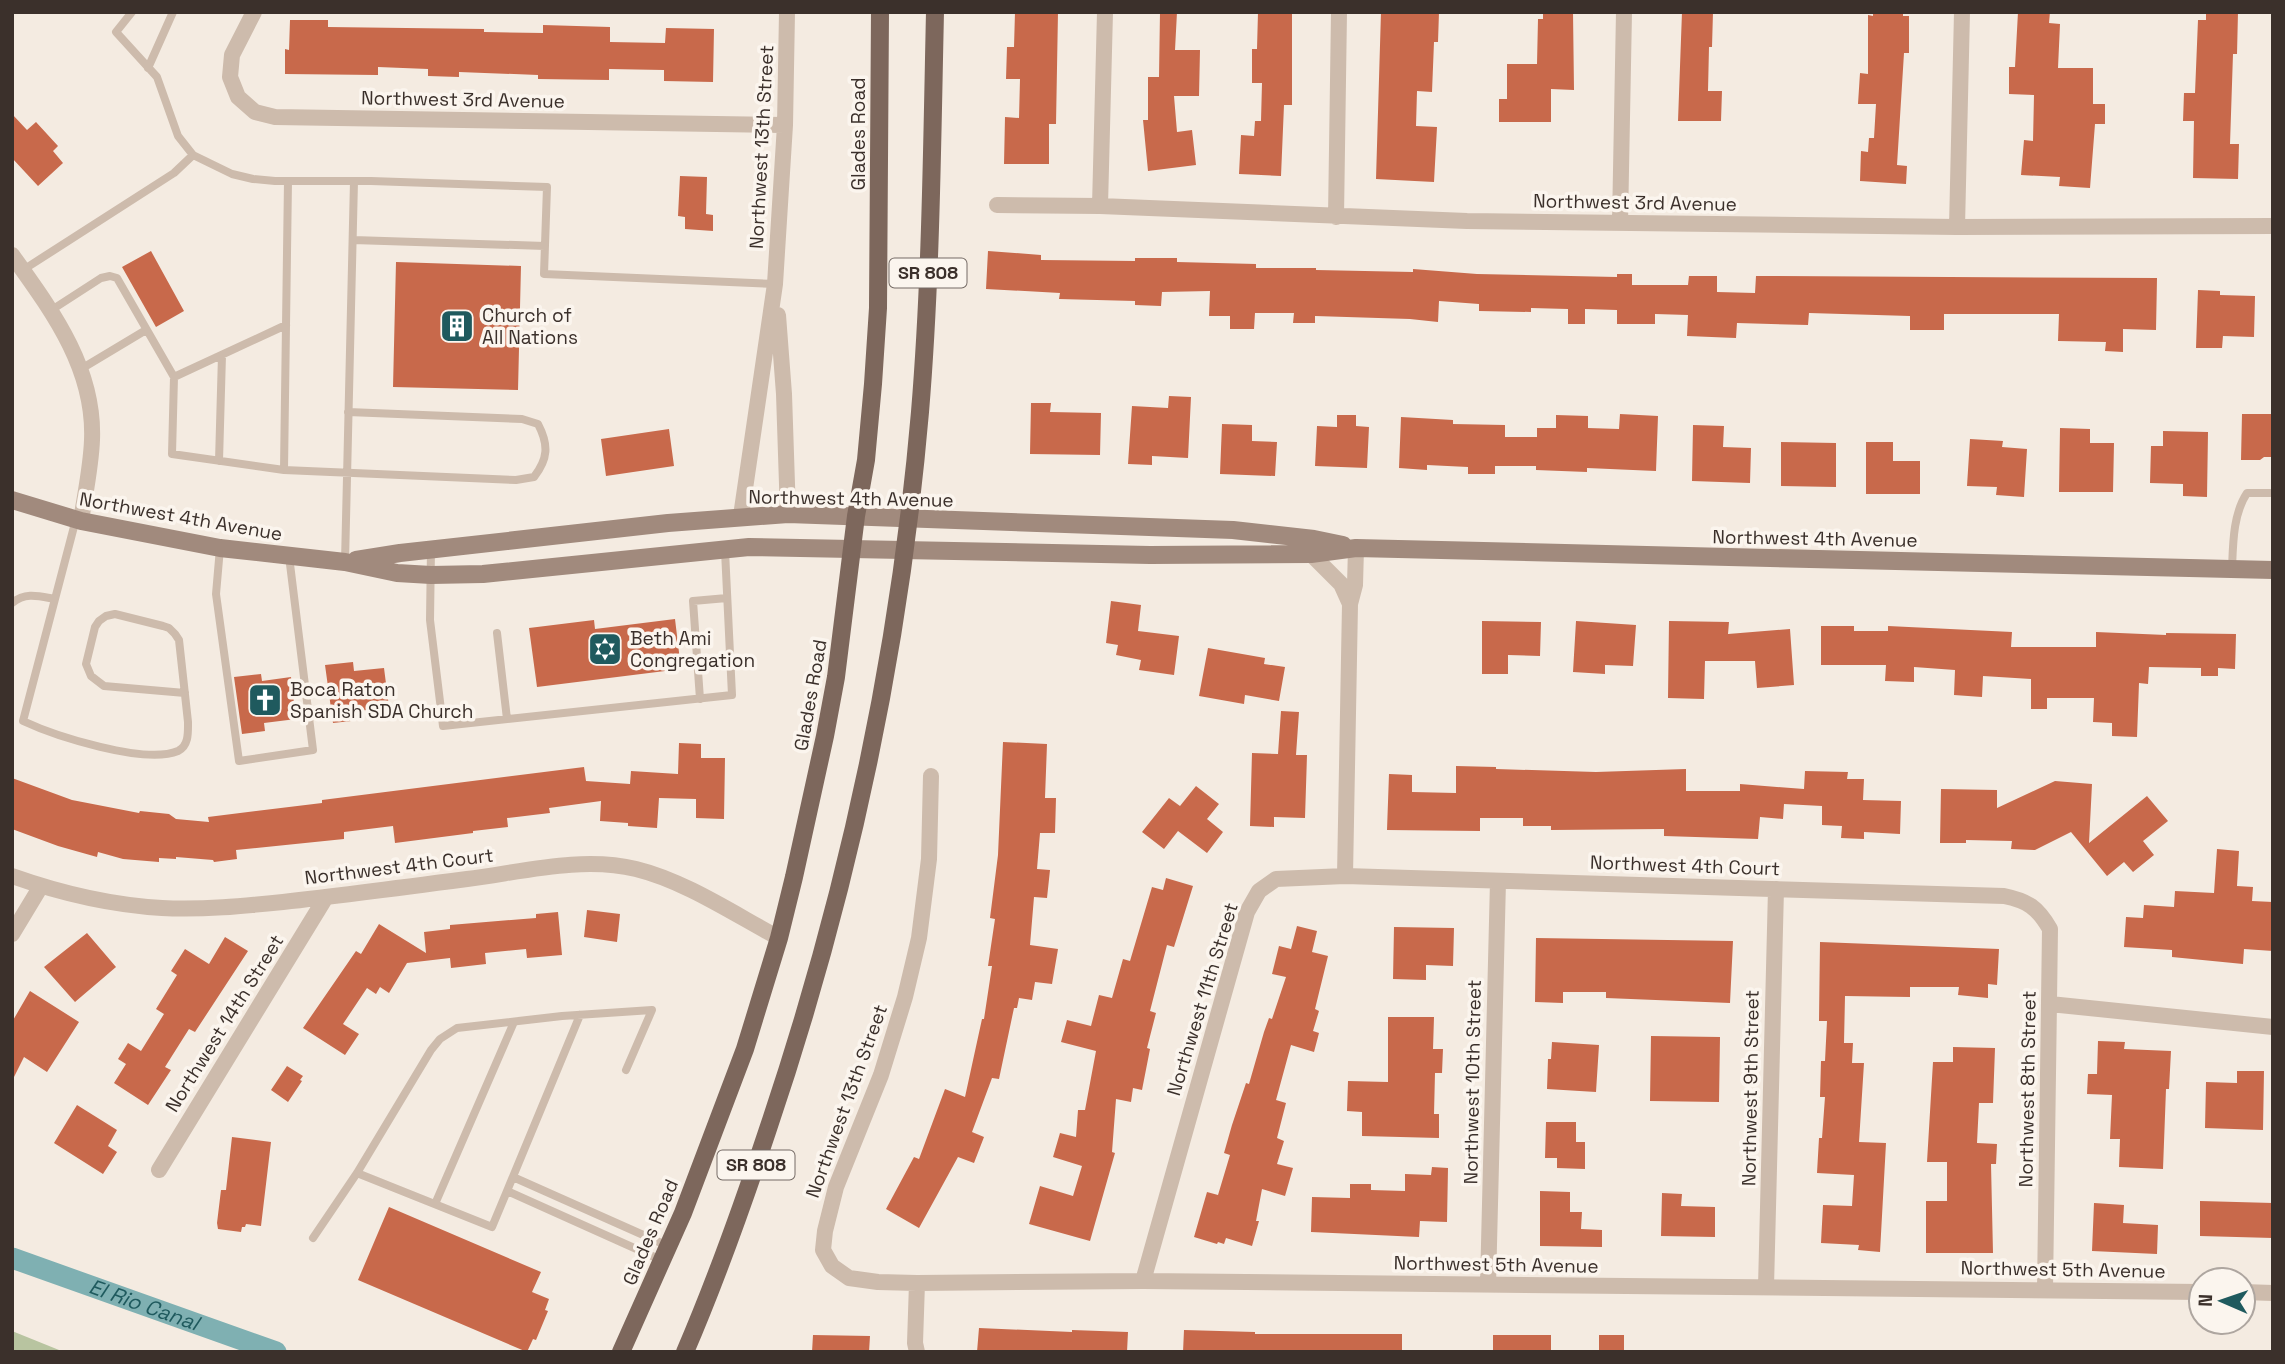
<svg xmlns="http://www.w3.org/2000/svg" width="2285" height="1364" font-family="'Space Grotesk',sans-serif">
<style>
.green{fill:#b8c4a0}
.lines{fill:none;stroke-linecap:round;stroke-linejoin:round}
.canal{stroke:#7fb0b2;stroke-width:21}
.building{fill:#c8694b}
.lane{stroke:#cdbbac;stroke-width:8}
.street{stroke:#cdbbac;stroke-width:16}
.secondary{stroke:#a18a7d;stroke-width:18}
.primary{stroke:#7d675c;stroke-width:18}
.labels{text-anchor:middle;stroke-width:7;stroke-linejoin:round;paint-order:stroke}
.shield{fill:#fbf5ee;stroke:#756b66;stroke-width:2}
.shield-label{font-size:18px;font-weight:bold;fill:#3b302b}
.street-label{font-size:19px;fill:#3b302b;stroke:#fbf5ee}
.poi-label{font-size:19px;fill:#3b302b;stroke:#fbf5ee;text-anchor:start}
.water-label{font-size:21px;font-style:italic;fill:#1f5a5e;stroke:#fbf5ee}
</style>
<rect width="100%" height="100%" fill="#f4ebe1"/>
<path class="green" d="M12 1331 64 1352H12Z"/>
<g class="lines">
<path class="canal" id="s1" d="M12 1258 276 1352"/>
</g>
<path class="building" d="M1015 12H1058L1056 124H1049V164H1004L1005 117 1019 118 1020 79H1006L1007 47H1014Z
M1160 12H1177L1175 50H1200L1199 96H1174L1177 132 1192 130 1196 165 1148 171 1143 120H1148V77H1159Z
M1258 12H1292V105H1284L1281 176 1239 174 1241 135 1254 136 1255 121H1261L1262 83H1252V49H1257Z
M1381 12H1439L1438 42H1434L1432 92 1417 91 1416 126 1437 127 1434 182 1376 179Z
M1543 12H1573L1574 90 1551 89V122H1499V99H1507V64H1537L1538 19H1543Z
M1682 12H1713L1712 47H1709L1708 91H1722L1721 121H1678Z
M1873 12H1903V16H1909V53H1904L1897 165 1907 166 1906 184 1860 181 1861 151 1868 152 1869 138H1874L1876 104H1858L1860 73 1868 74V15L1873 16Z
M2018 12H2050L2049 23 2060 24 2058 68H2093V104H2105V124H2095L2090 188 2059 186 2060 177 2021 175 2024 140 2033 141 2034 95 2009 94V67H2015Z
M2206 12H2238L2237 54H2233L2230 144H2239L2238 179 2193 178 2194 121H2183L2184 93H2195L2198 20H2206Z
M290 20H328V27L484 29V32L543 33V25L610 27V42L665 43 666 28 714 29 713 82 664 81V70L609 69V80L538 79V75L459 72V77L428 76V69L378 67V75L285 74V49L289 50Z
M12 114 27 130 36 122 58 146 53 151 63 163 38 186 12 158Z
M680 176 707 177 706 214 713 215V231L685 229V217L678 216Z
M151 251 184 311 156 327 122 267Z
M988 251 1041 255V260L1135 261V258H1177V262L1256 264V268H1316V270L1413 272V269L1477 274 1617 277V274H1632V285H1688L1689 276H1717V292L1755 293 1756 276 2157 278 2156 330 2123 329V352L2105 351 2106 342 2058 341 2059 314H1944V330H1910V316L1809 313 1808 325 1737 323 1736 338 1687 336 1688 315 1655 314V324H1617V310L1585 309V324H1568V309L1531 308V312L1479 311V304L1439 301 1438 322 1410 319 1315 316V323H1293L1294 313H1255L1254 329H1230V316H1209L1210 291 1162 292 1161 306 1135 305V301L1059 299 1060 293 986 289Z
M396 262 521 266 518 390 393 387Z
M2198 290 2220 291V295L2255 296 2254 337 2223 336 2222 348H2196Z
M1169 396 1191 397 1188 458 1152 456V465L1128 464 1132 406 1168 408Z
M1031 403H1051L1050 412 1101 413 1100 455 1030 454Z
M1620 414 1658 416 1656 471 1587 468V472L1536 470V466H1495V474H1468V467L1427 465V470L1399 468 1401 417 1453 420V424L1505 425V437H1537V428H1556V415L1588 416V428L1619 429Z
M2242 414H2273V457H2264L2260 460H2241Z
M1337 415H1356V426L1369 427 1367 468 1315 466 1317 426 1337 427Z
M1222 424 1252 425V441L1277 442 1275 476 1220 474Z
M1693 425 1724 426 1723 447 1751 448 1750 483 1692 481Z
M2060 428 2090 429V443H2114L2113 492H2059Z
M669 429 674 466 606 476 601 439Z
M2163 431 2208 432 2207 497 2183 496V484L2150 483 2151 446H2163Z
M1970 439 2003 441 2002 447 2027 449 2024 497 1996 495 1997 487 1967 486Z
M1781 442 1836 443V487L1781 486Z
M1866 442H1893V461H1920V494H1866Z
M1111 601 1141 605 1138 631 1179 636 1174 675 1139 670 1141 660 1116 655 1118 645 1106 643Z
M675 619 681 669 537 687 529 628 594 620 595 629Z
M1482 621 1541 622 1540 656 1508 655V674H1482Z
M1576 621 1636 625 1633 666 1605 665V674L1573 672Z
M1669 621 1729 622 1728 634 1790 629 1794 685 1757 688 1755 661H1705L1704 699 1668 698Z
M1821 626H1854V631H1888V626L2012 632 2011 647H2096V632L2166 635V633L2236 634 2235 669 2218 668V676H2201V668L2149 667 2148 684 2139 683 2137 737 2112 736V723L2093 722 2094 698H2047V709H2031V679L1983 676 1982 697 1954 695 1955 670 1914 667V682L1885 681 1886 665H1821Z
M1208 648 1265 658 1264 664 1285 667 1279 701 1245 695 1244 704 1199 696Z
M353 662 354 671 384 668 389 707 359 711 360 720 333 723 325 665Z
M261 674 262 681 291 677 296 719 264 723 265 731 242 734 234 677Z
M1281 711 1299 712 1296 755H1307L1305 818 1274 817V827L1250 826 1252 753 1278 754Z
M1003 742 1047 744 1045 798H1056L1055 833H1040L1037 869 1050 870 1047 898 1034 897 1030 945 1058 949 1052 984 1035 982 1032 1000 1019 998 1017 1008H1014L999 1079 992 1078 972 1132 984 1137 974 1163 958 1157 919 1228 886 1209 914 1157 919 1159 945 1089 965 1097 982 1019H984L992 966H988L995 919 990 918 998 855Z
M679 743 701 744V758H725L724 819 696 818V799L659 798 657 828 628 826V823L600 821 601 801 549 808 550 813 507 818 508 827 473 831V833L395 843 393 826 344 832V839L236 850 237 859 214 862 213 860 176 857V859L159 858V862L123 859 98 852 97 857 58 846 12 829V778L72 800 139 813 140 811 169 814 176 819 209 822 208 817 322 803V800L584 767 586 781 630 784 631 771 678 774Z
M1456 766 1496 767V769L1596 772 1686 769V791H1740V784L1804 789 1805 771 1848 772 1847 779H1864L1863 800 1901 801 1900 834 1864 832V839L1841 838 1842 826 1822 825V806L1784 804 1783 819 1760 817 1758 839 1664 836V829L1551 830V826H1523V818H1480V831L1387 830 1389 774 1412 775V792L1456 793Z
M2055 781 2092 784 2089 843 2147 796 2168 821 2143 841 2154 855 2133 872 2124 862 2107 876 2071 832 2035 850 2011 849 2012 841 1966 840V843H1940L1941 789 1997 790V808Z
M1196 786 1219 804 1207 819 1223 832 1207 853 1178 831 1164 849 1142 832 1169 798 1180 806Z
M2217 849 2239 851 2237 886 2253 887 2252 901 2273 902V951L2244 949 2243 964 2172 957V950L2124 947 2126 917 2143 918 2144 905 2174 907 2175 891 2214 893Z
M1166 878 1193 886 1174 947 1167 945 1150 1011 1156 1013 1147 1048 1150 1049 1142 1090 1133 1088 1131 1102 1116 1099 1112 1152 1115 1153 1090 1241 1029 1224 1040 1186 1073 1196 1082 1166 1053 1157 1060 1133 1076 1137 1078 1110H1085L1096 1051 1061 1042 1067 1020 1091 1026 1099 995 1112 998 1123 959 1130 961 1152 887 1163 890Z
M587 910 620 914 617 942 584 937Z
M558 912 562 955 527 958 526 949 485 953 486 964 451 968 450 958 407 963 389 993 380 987 376 994 367 988 343 1024 359 1034 345 1055 303 1028 356 951 361 954 379 924 426 953 424 932 450 929V925L536 918V914Z
M1297 926 1317 931 1312 952 1328 956 1315 1009 1319 1011 1313 1031 1319 1033 1314 1052 1291 1045 1276 1100 1286 1103 1277 1138 1284 1141 1277 1164 1293 1168 1285 1196 1262 1189 1256 1221H1259L1252 1246 1226 1238 1224 1244 1218 1242 1217 1244 1194 1237 1207 1192 1218 1195 1230 1155 1224 1153 1232 1125 1246 1083 1249 1084 1264 1032 1269 1018 1272 1019 1286 977 1272 974 1279 946 1291 949Z
M1394 927 1454 928 1453 966 1426 965V980L1393 979Z
M87 933 116 967 75 1002 44 967Z
M225 937 248 951 195 1032 189 1029 165 1067 171 1070 148 1105 114 1083 126 1064 118 1059 128 1043 141 1051 164 1014 156 1009 177 975 171 971 185 949 209 964Z
M1536 938 1733 941 1730 1003 1606 998V992H1563V1003L1535 1002Z
M1820 942 1999 949 1997 985 1988 984V998L1958 995 1959 987H1910V997L1845 996 1844 1043H1853L1852 1063H1864L1859 1142 1886 1143 1880 1252 1858 1250 1859 1245 1821 1243 1823 1205 1852 1206 1854 1175 1817 1173 1819 1138H1822L1825 1097H1820L1821 1061H1825L1827 1021H1819Z
M30 991 79 1022 47 1072 24 1057 12 1081V1022Z
M1388 1017H1434L1433 1049H1443L1442 1073H1435L1434 1114H1439V1138L1362 1136V1112L1347 1111 1348 1081 1388 1082Z
M1651 1036 1720 1037 1719 1102 1650 1101Z
M2098 1041 2125 1042 2124 1049 2171 1051 2169 1089H2166L2163 1169 2119 1167 2120 1139H2110L2112 1095 2087 1094 2088 1074H2097Z
M1552 1042 1599 1045 1596 1092 1547 1089 1548 1059H1551Z
M1953 1047 1995 1048 1993 1103H1979L1977 1143 1997 1144 1996 1164H1991L1993 1253H1926V1201H1947V1162H1927L1933 1062H1953Z
M287 1066 303 1076 300 1080 302 1081 288 1102 271 1090Z
M2237 1071H2264L2263 1130 2205 1128 2206 1082 2237 1083Z
M77 1105 117 1130 108 1146 117 1152 103 1174 54 1143Z
M1546 1122H1576V1142H1585V1169L1557 1168V1158H1545Z
M232 1137 271 1142 261 1226 246 1224 245 1227H242L241 1232 218 1229 217 1223 221 1190H226Z
M1432 1167 1448 1168 1447 1222 1420 1221 1419 1237 1311 1232 1312 1197 1350 1198V1184H1371V1190L1405 1191V1174L1431 1175Z
M1540 1191 1570 1192V1212H1582L1581 1229 1602 1230V1247L1540 1246Z
M1662 1193 1682 1194 1681 1206 1715 1207V1237L1661 1236Z
M2200 1201 2273 1203V1238L2200 1236Z
M2094 1203 2124 1205 2123 1223 2158 1225 2157 1254 2092 1251Z
M389 1207 541 1272 532 1292 549 1299 545 1310 548 1311 536 1340 533 1339 527 1352 358 1280Z
M979 1328 1072 1332V1330L1128 1332 1127 1352H977Z
M1184 1330 1255 1332V1334H1402V1352H1183Z
M813 1335 870 1336 869 1352H812Z
M1493 1335H1551V1352H1493Z
M1599 1335H1624V1352H1599Z"/>
<g class="lines">
<path class="lane" d="M132 12 116 32 157 77 178 136 193 155 232 174 253 179 275 181H371L547 187 544 274 775 284
M148 68 173 12
M288 181 284 470 516 480 534 477C548 459 549 445 538 424L522 419 348 412
M353 240 545 246
M23 270 174 173 193 155
M50 311 101 278 110 276 117 278 174 377 286 325
M81 369 146 330
M174 377 172 454 284 470
M219 461 222 355
M76 519 23 721C55 736 145 765 178 751 189 746 188 732 188 722L179 640 175 634 169 628 163 626 115 614 106 616 99 621 95 627 86 664 91 676 104 686 185 693
M220 548 216 594 239 761 313 750 289 556
M431 549 430 620 443 726 732 695 725 551
M345 562 354 181
M2232 569C2233 544 2233 514 2247 493H2273
M12 603C26 592 38 596 55 599
M497 633 507 719
M700 699 693 601 727 598
M357 1173 492 1227 507 1191 661 1260
M513 1177 668 1246
M507 1191 580 1015
M435 1204 514 1022
M313 1238 357 1173 431 1050 440 1039 457 1028 562 1016 652 1010 626 1070"/>
<path class="street" d="M254 12 232 55 230 77 238 97 255 112 275 117 785 125
M997 205 1100 206 1467 221 1957 227 2273 226
M1100 206 1105 12
M1336 217 1339 12
M1620 223 1624 12
M1957 227 1962 12
M12 255C52 311 95 368 92 440 91 467 85 494 81 521
M778 315 784 394 788 514
M741 516 775 284 785 125 787 12
M1311 554 1341 584 1350 604
M931 776 929 859 919 938 905 997 881 1075 836 1187 825 1231 823 1250 832 1266 849 1278 878 1282 917 1283 1143 1281 2201 1292
M12 876C60 893 111 905 162 908 203 910 243 906 283 902 345 895 406 887 467 879 522 872 582 856 636 869 685 881 734 914 779 938
M1345 876 1350 604 1355 585 1356 548
M12 934 41 886
M2050 1004 2273 1027
M159 1170 326 897
M1143 1281 1247 912 1259 891 1276 879 1345 876 2004 896C2028 901 2037 907 2050 929L2045 1290
M917 1283 915 1343 917 1352
M1488 1285 1498 881
M1766 1287 1776 889
M2243 1292 2273 1293"/>
<path class="secondary" d="M12 500 81 521 220 548 345 562 397 573 431 575 483 574 749 547 1150 555 1311 554 1356 548 2273 570
M356 560 400 553 668 523 788 514 1233 530 1314 539 1343 545"/>
<path class="primary" d="M621 1352 683 1213 745 1049 779 938 794 877 825 736 836 677 856 516 866 460 873 384 878 308 880 12
M685 1352C716 1280 742 1207 767 1132 846 899 899 657 920 412 931 279 932 145 935 12"/>
</g>
<defs>
<g id="building-square" transform="scale(1.75)"><rect x="-9" y="-9" width="18" height="18" rx="4" fill="#1f5a5e" stroke="#fbf5ee"/><path d="M-4-6H4V6H1V3H-1V6H-4ZM-2.5-4.3h1.7v1.8h-1.7ZM.8-4.3h1.7v1.8H.8ZM-2.5-1h1.7V.8h-1.7ZM.8-1h1.7V.8H.8Z" fill="#fff"/></g>
<g id="synagogue-square" transform="scale(1.75)"><rect x="-9" y="-9" width="18" height="18" rx="4" fill="#1f5a5e" stroke="#fbf5ee"/><path d="M0-6.5L5.6 3.2H-5.6ZM0 6.5L5.6-3.2H-5.6Z" fill="#fff"/></g>
<g id="church-square" transform="scale(1.75)"><rect x="-9" y="-9" width="18" height="18" rx="4" fill="#1f5a5e" stroke="#fbf5ee"/><path d="M-1.2-6h2.4v3.5h3.3v2.4h-3.3V6h-2.4V-.1h-3.3v-2.4h3.3Z" fill="#fff"/></g>
</defs>
<g fill-rule="evenodd">
<use href="#building-square" x="457" y="326"/>
<use href="#synagogue-square" x="605" y="649"/>
<use href="#church-square" x="265" y="700"/>
</g>
<g class="labels">
<g class="shield">
<rect x="889.5" y="258.5" width="77" height="29" rx="5"/>
<rect x="717.5" y="1150.5" width="77" height="29" rx="5"/>
</g>
<g class="shield-label">
<text x="928" y="279">SR 808</text>
<text x="756" y="1171">SR 808</text>
</g>
<g class="street-label">
<text transform="translate(463 99) rotate(1)" y="7">Northwest 3rd Avenue</text>
<text transform="translate(858 134) rotate(-90)" y="7">Glades Road</text>
<text transform="translate(761 147) rotate(-87)" y="7">Northwest 13th Street</text>
<text transform="translate(1635 202) rotate(1)" y="7">Northwest 3rd Avenue</text>
<text transform="translate(851 498) rotate(1)" y="7">Northwest 4th Avenue</text>
<text transform="translate(181 516) rotate(10)" y="7">Northwest 4th Avenue</text>
<text transform="translate(1815 538) rotate(1)" y="7">Northwest 4th Avenue</text>
<text transform="translate(810 695) rotate(-80)" y="7">Glades Road</text>
<text transform="translate(1685 865) rotate(2)" y="7">Northwest 4th Court</text>
<text transform="translate(399 866) rotate(-7)" y="7">Northwest 4th Court</text>
<text transform="translate(1202 999) rotate(-73)" y="7">Northwest 11th Street</text>
<text transform="translate(224 1023) rotate(-58)" y="7">Northwest 14th Street</text>
<text transform="translate(1472 1082) rotate(-89)" y="7">Northwest 10th Street</text>
<text transform="translate(1750 1088) rotate(-89)" y="7">Northwest 9th Street</text>
<text transform="translate(2027 1089) rotate(-89)" y="7">Northwest 8th Street</text>
<text transform="translate(846 1101) rotate(-70)" y="7">Northwest 13th Street</text>
<text transform="translate(650 1232) rotate(-67)" y="7">Glades Road</text>
<text transform="translate(1496 1264) rotate(1)" y="7">Northwest 5th Avenue</text>
<text transform="translate(2063 1269) rotate(1)" y="7">Northwest 5th Avenue</text>
</g>
<g class="poi-label">
<text x="482" y="322">Church of<tspan x="482" dy="22">All Nations</tspan></text>
<text x="630" y="645">Beth Ami<tspan x="630" dy="22">Congregation</tspan></text>
<text x="290" y="696">Boca Raton<tspan x="290" dy="22">Spanish SDA Church</tspan></text>
</g>
<g class="water-label">
<text dy="7" stroke="none"><textPath href="#s1" startOffset="140">El Rio Canal</textPath></text>
</g>
</g>
<rect width="2285" height="1364" fill="none" stroke="#3b302b" stroke-width="28"/>
<g transform="translate(2222 1301) rotate(272)"><circle r="33" fill="#fbf5ee" stroke="#aea6a0" stroke-width="2"/>
<path d="M0-5L12 26L0 18L-12 26Z" fill="#1f5a5e"/>
<text y="-10" font-size="19" font-weight="bold" text-anchor="middle" fill="#3b302b">N</text>
</g>
</svg>
